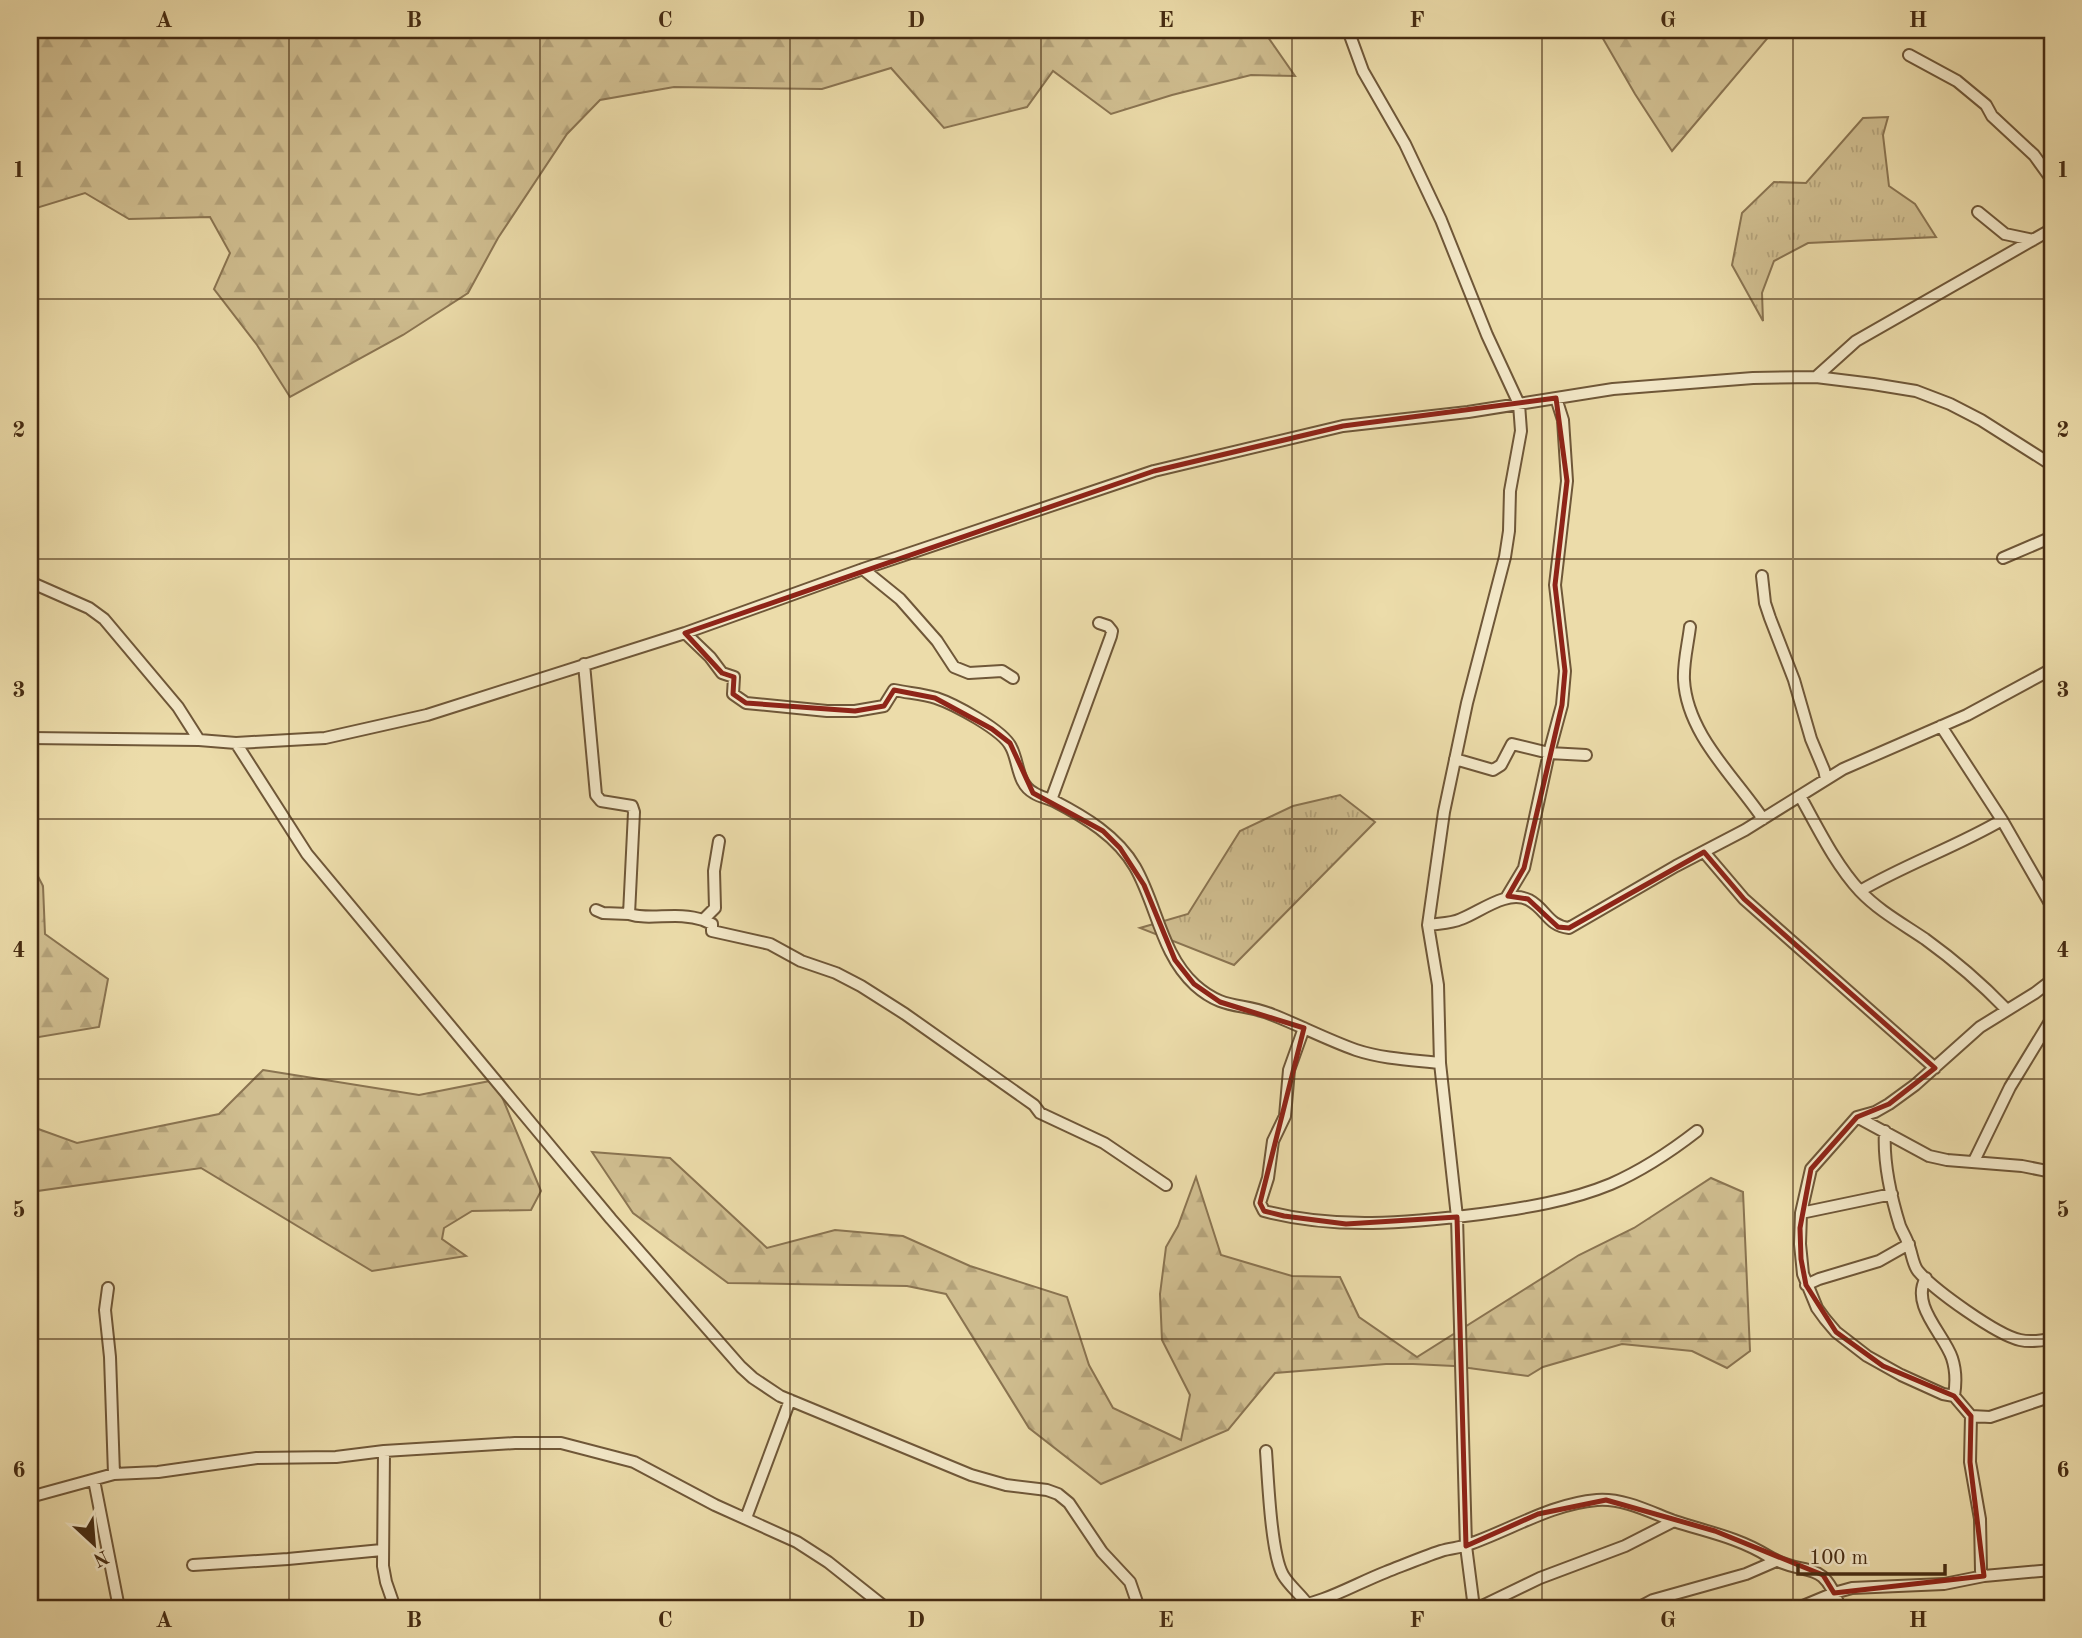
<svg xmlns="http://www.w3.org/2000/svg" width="2082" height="1638" font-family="'Old Standard TT',serif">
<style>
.grass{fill:url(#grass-tufts);stroke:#8a7451;stroke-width:2}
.forest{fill:url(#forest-firs);stroke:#8a7451;stroke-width:2}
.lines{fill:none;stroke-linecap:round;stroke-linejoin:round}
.minor-casing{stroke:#6f5738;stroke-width:14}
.minor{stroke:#f3e8c8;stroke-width:10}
.marked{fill:none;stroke:#8f2418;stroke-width:5;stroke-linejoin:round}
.grid{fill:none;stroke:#452b12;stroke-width:2;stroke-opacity:0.55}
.neatline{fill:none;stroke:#452b12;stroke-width:2.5}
.grid-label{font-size:23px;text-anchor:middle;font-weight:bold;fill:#452b12}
</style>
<defs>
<pattern id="grass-tufts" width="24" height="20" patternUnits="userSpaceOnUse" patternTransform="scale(1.75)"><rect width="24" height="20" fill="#d0be90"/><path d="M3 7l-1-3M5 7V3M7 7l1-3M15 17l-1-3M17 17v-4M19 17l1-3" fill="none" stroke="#b4a37b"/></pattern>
<pattern id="forest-firs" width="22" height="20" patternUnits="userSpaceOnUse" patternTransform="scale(1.75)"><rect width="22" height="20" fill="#d0be90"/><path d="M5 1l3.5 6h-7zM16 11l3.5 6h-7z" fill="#b4a37b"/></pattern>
</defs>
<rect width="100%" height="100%" fill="#ecdcaa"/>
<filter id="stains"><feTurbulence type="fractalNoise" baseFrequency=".00286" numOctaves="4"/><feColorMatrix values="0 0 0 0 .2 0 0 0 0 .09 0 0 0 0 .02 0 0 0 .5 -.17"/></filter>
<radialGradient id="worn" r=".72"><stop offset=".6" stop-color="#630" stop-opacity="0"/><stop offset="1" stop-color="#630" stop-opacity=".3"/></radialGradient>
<path class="grass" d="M1888 117 1883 135 1889 186 1915 204 1936 237 1808 243 1774 261 1762 293 1763 321 1732 265 1742 213 1774 182 1806 183 1863 118Z
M1340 795 1375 822 1234 965 1140 928 1188 914 1240 831 1293 806Z"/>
<path class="forest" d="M30 30H1263L1295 76 1251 75 1172 95 1111 114 1053 71 1027 107 944 128 891 68 822 89 674 87 600 100 567 134 498 238 468 293 403 335 290 397 257 345 214 289 230 253 210 217 129 219 85 193 30 210Z
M1598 30H1787L1770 35 1672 151 1635 94Z
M30 861 43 886 45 934 108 979 99 1027 33 1038 30 1037Z
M263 1070 419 1095 495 1080 541 1191 531 1210 472 1211 444 1228 442 1239 466 1256 372 1271 201 1168 30 1192V1126L77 1143 219 1114Z
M592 1152 670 1158 767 1248 835 1230 903 1236 970 1266 1067 1297 1089 1365 1113 1408 1181 1440 1190 1395 1162 1340 1160 1294 1166 1247 1178 1226 1196 1177 1221 1255 1292 1276 1340 1277 1359 1317 1417 1357 1579 1255 1634 1228 1711 1178 1743 1192 1750 1351 1727 1368 1692 1351 1622 1344 1543 1367 1528 1376 1454 1366 1413 1364H1386L1275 1373 1228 1430 1101 1484 1029 1428 946 1294 907 1286 728 1283 633 1213Z"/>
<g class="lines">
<g class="minor-casing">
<path id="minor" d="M1348 30 1363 71 1405 144 1441 220 1487 335 1519 404 1521 431 1510 491 1509 531 1505 557 1467 703 1444 812 1428 925 1438 985 1440 1063 1457 1217 1466 1546 1474 1608
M1909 55 1957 81 1986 105 1992 116 2034 155 2052 180
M1978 212 2005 234 2033 240
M1816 377 1856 341 2052 229
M2003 558 2052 537
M863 569 900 599 937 641 954 667 969 673 1002 671 1013 678
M1762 576 1765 603 1770 618 1794 680 1811 739 1824 770 1826 779
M30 582 89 608 104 619 178 707 199 740
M1690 627C1688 644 1683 663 1684 680 1687 734 1734 776 1763 819
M685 633 710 657 722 673 734 677 733 694 746 703 827 711H855L884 706 894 690C908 693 923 694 936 698 954 704 1003 730 1011 747 1019 762 1017 784 1034 793 1040 797 1047 798 1054 801 1085 817 1117 836 1135 867 1157 905 1161 954 1195 985 1224 1011 1242 1002 1273 1015 1301 1026 1328 1040 1356 1050 1383 1059 1413 1060 1440 1063
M584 664 596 795 601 801 632 806 634 812 629 914C650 921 677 911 703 920
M1941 726 2002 820 2052 907
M30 738 199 740 236 743 325 738 427 715 685 633 863 569 1154 471 1343 426 1468 412 1613 389 1753 378 1816 377 1873 384 1916 391 1950 404 1981 420 2052 465
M236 743 307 854 611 1219 741 1367 753 1378 780 1396 971 1475 1006 1485 1047 1490 1058 1494 1069 1503 1102 1552 1130 1582 1139 1608
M1455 759 1493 770 1501 765 1512 744 1549 753 1586 755
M1800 796C1818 828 1835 864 1860 891 1879 911 1903 924 1925 939 1954 960 1981 983 2006 1009
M1051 800 1111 636 1112 631 1108 626 1099 623
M719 841 714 871 715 908 703 920 712 924V931L770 944 801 961 836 973 861 986 905 1014 1034 1105 1040 1113 1104 1143 1166 1185
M1704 852 1744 899 1935 1068
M1860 891C1906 864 1956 847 2002 820
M1506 898 1524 868 1549 753 1562 705 1565 671 1555 585 1567 481 1563 420 1556 398
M596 910 603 913 629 914
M1428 925C1439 923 1450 924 1461 919 1480 912 1507 889 1529 900 1546 909 1548 926 1569 928L1676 866 1745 830 1843 769 1967 715 2052 669
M2052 980 2035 993 1980 1027 1915 1085 1889 1104 1875 1112 1857 1117 1811 1169 1801 1213 1800 1244 1803 1274 1817 1308 1825 1319 1836 1332 1867 1356 1901 1375 1943 1394 1954 1396 1971 1416 1990 1417 2052 1396
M1304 1028 1289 1070 1285 1116 1273 1141 1268 1178 1260 1203 1264 1211C1336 1230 1408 1223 1481 1214 1525 1208 1570 1201 1611 1184 1643 1170 1670 1152 1697 1131
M1857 1117 1929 1156 1947 1160 2022 1166 2052 1172
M1885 1131C1883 1162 1891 1197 1900 1226 1903 1233 1907 1239 1909 1246 1912 1254 1913 1265 1918 1271 1934 1290 1997 1335 2020 1340 2029 1342 2044 1341 2052 1338
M1974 1161 2010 1087 2052 1018
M1801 1213 1892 1194
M1926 1278C1910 1305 1944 1334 1952 1358 1956 1370 1956 1384 1954 1396
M1806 1285 1819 1279 1879 1261 1909 1244
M108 1288 105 1310 110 1357 114 1474
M1971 1416 1970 1462 1980 1519 1981 1571 1984 1576
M384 1451 383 1566 386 1582 395 1608
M1266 1451C1268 1479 1271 1554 1283 1575 1290 1587 1303 1596 1310 1608
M94 1480 119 1608
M30 1497 114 1474 158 1472 257 1458 336 1457 384 1451 515 1443H561L634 1462 715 1505 797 1542 828 1562 886 1608
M746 1518 790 1400
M193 1565 288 1559 382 1550
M1287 1608C1323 1604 1353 1585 1386 1572 1404 1565 1423 1557 1441 1551 1450 1548 1459 1548 1467 1545 1511 1530 1550 1504 1597 1500 1624 1498 1650 1512 1674 1521 1707 1532 1737 1537 1768 1556 1806 1579 1822 1555 1840 1608
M1478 1608 1540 1578 1625 1546 1674 1521
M1638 1608 1653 1600 1746 1574 1776 1561
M1798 1608 1834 1593 1852 1588 1944 1584 1984 1576 2052 1570"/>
</g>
<use href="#minor" class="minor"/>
</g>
<path class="marked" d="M1556 398 1567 481 1555 585 1565 671 1562 705 1524 868 1508 896 1528 899 1558 927 1569 928 1704 852 1744 899 1935 1068 1889 1104 1857 1117 1811 1169 1800 1228 1801 1259 1806 1285 1836 1332 1883 1366 1954 1396 1971 1416 1970 1462 1984 1576 1834 1593 1823 1575 1715 1531 1606 1500 1538 1514 1466 1546 1457 1217 1346 1224 1284 1216 1264 1211 1260 1203 1304 1028 1220 1002 1194 984 1175 960 1144 885 1120 848 1103 831 1033 793 1010 743 992 729 935 698 894 690 884 706 855 711 746 703 733 694 734 677 722 673 685 633 1154 471 1343 426Z"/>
<path class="grid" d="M289 30V1608M540 30V1608M790 30V1608M1041 30V1608M1292 30V1608M1542 30V1608M1793 30V1608M30 299H2052M30 559H2052M30 819H2052M30 1079H2052M30 1339H2052"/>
<rect width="2082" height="1638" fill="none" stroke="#ecdcaa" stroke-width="77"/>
<g transform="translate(94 1544) rotate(154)" stroke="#f3e8c8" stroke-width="5" paint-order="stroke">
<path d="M0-5L12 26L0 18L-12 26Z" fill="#452b12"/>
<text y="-10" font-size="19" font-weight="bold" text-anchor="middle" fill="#452b12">N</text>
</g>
<path d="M1798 1564v10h147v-10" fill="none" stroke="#452b12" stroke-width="3.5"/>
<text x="1809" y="1564" font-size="21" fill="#452b12" stroke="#f3e8c8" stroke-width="5" paint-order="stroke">100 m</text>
<rect x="38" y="38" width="2006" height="1562" class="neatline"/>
<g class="grid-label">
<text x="164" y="27">A</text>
<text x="414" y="27">B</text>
<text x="665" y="27">C</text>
<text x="916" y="27">D</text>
<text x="1166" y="27">E</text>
<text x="1417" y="27">F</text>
<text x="1668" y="27">G</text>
<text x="1918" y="27">H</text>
<text x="19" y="177">1</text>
<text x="2063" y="177">1</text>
<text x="19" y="437">2</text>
<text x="2063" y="437">2</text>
<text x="19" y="697">3</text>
<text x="2063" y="697">3</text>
<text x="19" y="957">4</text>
<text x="2063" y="957">4</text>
<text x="19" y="1217">5</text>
<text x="2063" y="1217">5</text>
<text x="19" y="1477">6</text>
<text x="2063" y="1477">6</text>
<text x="164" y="1627">A</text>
<text x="414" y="1627">B</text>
<text x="665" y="1627">C</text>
<text x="916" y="1627">D</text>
<text x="1166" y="1627">E</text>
<text x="1417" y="1627">F</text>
<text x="1668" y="1627">G</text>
<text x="1918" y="1627">H</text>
</g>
<rect width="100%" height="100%" filter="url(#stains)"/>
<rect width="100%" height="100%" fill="url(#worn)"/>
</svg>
